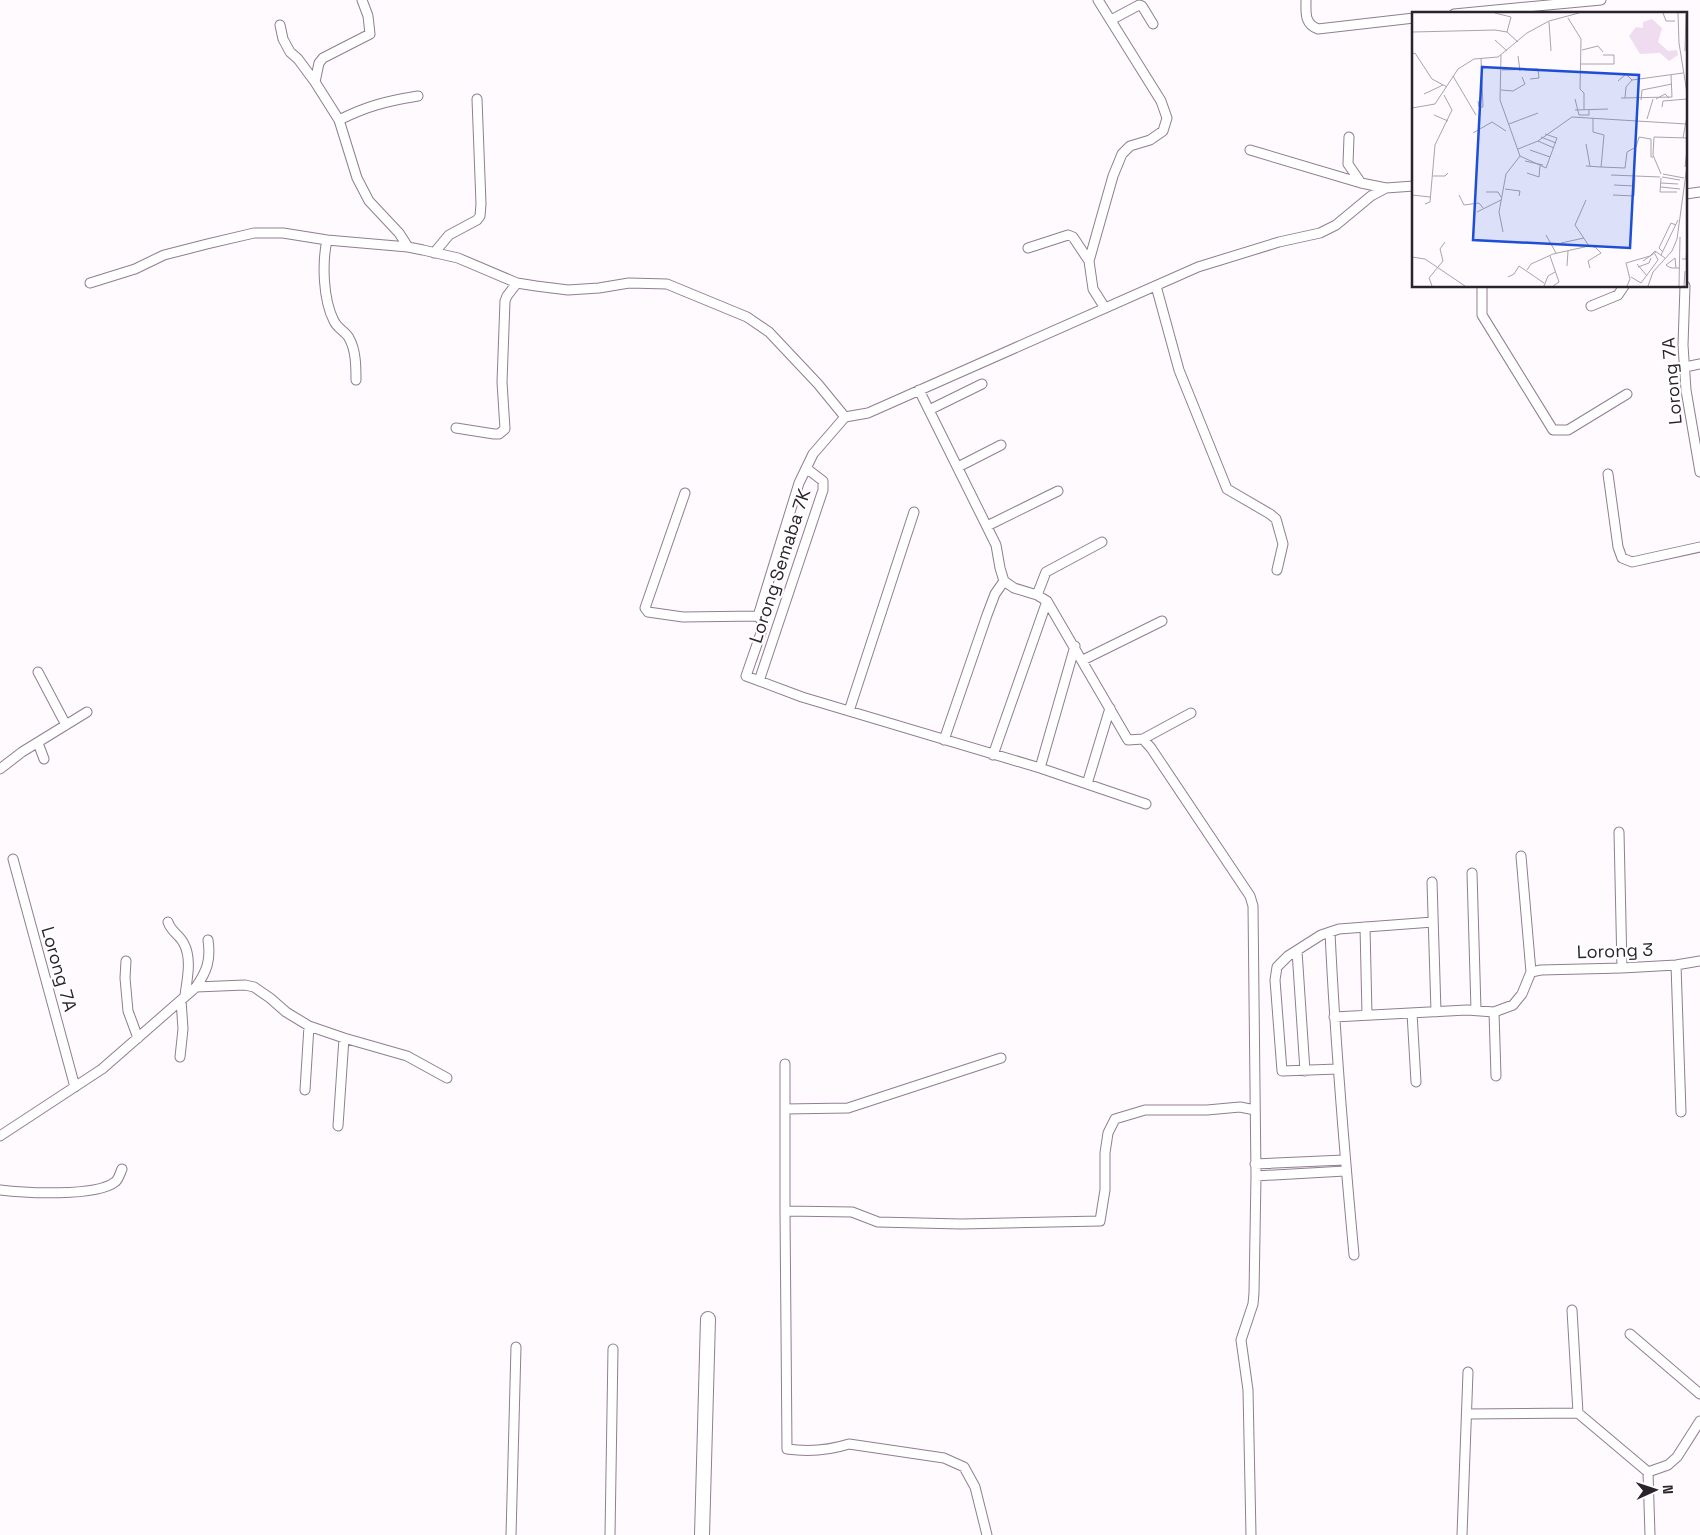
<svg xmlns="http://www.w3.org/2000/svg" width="1700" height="1535" font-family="'Space Grotesk',sans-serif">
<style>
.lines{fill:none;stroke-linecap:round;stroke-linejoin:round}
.street-casing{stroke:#907e91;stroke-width:11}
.secondary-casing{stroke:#907e91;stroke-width:16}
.street{stroke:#fff;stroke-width:9}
.secondary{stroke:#fff;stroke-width:14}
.labels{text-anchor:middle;stroke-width:4.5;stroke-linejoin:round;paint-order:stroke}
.street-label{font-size:18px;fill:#2a232b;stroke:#fff}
.inset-road{fill:none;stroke:#a9a4aa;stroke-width:1}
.view{fill:#1d4ed8;fill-opacity:0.15;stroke:#1d4ed8;stroke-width:2.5}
.inset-edge{fill:none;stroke:#2a232b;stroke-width:2.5}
</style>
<rect width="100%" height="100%" fill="#fefafe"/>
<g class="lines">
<g class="street-casing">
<path id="street" d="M1306 0C1306 12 1304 24 1318 29L1414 18
M1454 14 1601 0
M1111 20 1139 5 1142 6 1153 24
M280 25 283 39 290 52 298 59 315 82 339 120 357 178 369 201 399 233 408 247
M315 82 319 63 323 58 370 34 368 16 362 0
M339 120C367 106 387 101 418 96
M1349 137 1348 164 1361 183
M1250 150 1361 183 1386 188
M1686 194 1700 192
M327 240C322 263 323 300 334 321 337 328 346 332 349 338 356 350 356 367 356 380
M1028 248 1068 235 1073 237 1089 261 1093 289 1105 308
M434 253 449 235 477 220 480 216 481 204 477 99
M1089 261 1113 176 1122 154 1130 146 1150 140 1163 131 1167 118 1161 101 1098 0
M90 283 135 269 164 255 207 244 254 233H283L327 240 408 247 423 250 458 258 517 283 536 286 568 290 599 288 629 283 667 284 747 317 769 332 818 384 845 417
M1156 286 1179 370 1227 489 1270 514 1276 519 1283 544 1277 570
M1482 286V315L1553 430H1568L1627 394
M1685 286 1683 345 1686 390 1700 472
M1591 306 1618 295 1624 286
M1685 367 1700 364
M919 390 996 545 1000 568 1004 581 1014 588 1037 595 1047 601 1128 740 1143 739 1151 748 1250 896 1253 906 1256 1176 1254 1293 1253 1304 1241 1340 1248 1390 1251 1535
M929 410 982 384
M456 428 494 434H499L505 429 502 382 505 301 507 296 517 283
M958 467 1001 445
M1608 474 1618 547 1622 558 1632 562 1700 547
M685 493 645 608 648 612 683 617 758 616
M987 526 1058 491
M1037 595 1046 572 1102 542
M758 616 799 483 813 454 845 417 868 413 1198 267 1279 242 1320 233 1336 225 1371 196 1386 188 1414 186
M758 616 763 623 762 630 746 676 802 697 1040 768 1075 646
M1083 660 1162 621
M38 672 66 725
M759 681 823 490V481L806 468
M849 711 914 512
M1143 739 1191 713
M944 740 987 615 995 594 1004 581
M38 743 44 759
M993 755 1047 601
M1040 768 1146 804
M0 769 22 752 87 712
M1087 784 1110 708
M1619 832 1622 968
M13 859 75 1087
M1472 873 1476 1010
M1432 882 1436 1012
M168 922C171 932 180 935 184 944 192 959 187 980 185 995
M1365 927 1367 1015
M1330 932C1335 1040 1344 1147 1354 1255
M1297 951 1305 1071
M126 961 125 978 128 1011 138 1038
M1676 965 1681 1112
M1531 972 1541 970 1622 968 1676 965 1700 961
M196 987C207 971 211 960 208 940
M1494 1012 1496 1076
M1412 1013 1416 1082
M1334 1017 1467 1010 1494 1012 1513 1005 1522 994 1531 972 1521 856
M180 1057 183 1029 181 1000
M785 1064V1211L852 1212 878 1222 961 1224 1100 1221 1105 1190V1153L1108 1133 1115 1119 1145 1110H1207L1240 1107 1255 1110
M1338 1069 1282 1071 1275 980 1277 967 1288 956 1321 935 1339 929 1433 922
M305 1090 309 1026
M785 1109 848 1108 1001 1058
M338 1126 344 1038
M0 1136 102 1069 196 987 245 985 254 987 270 998 286 1012 309 1026 344 1038 407 1056 447 1078
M1255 1164 1344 1160
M1256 1176 1345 1171
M0 1190C24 1193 96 1197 115 1182 119 1179 120 1173 122 1169
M785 1211 787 1449C809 1452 827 1451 849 1444L944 1458 964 1467 975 1487 987 1535
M1572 1310 1578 1413
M1630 1334 1700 1394
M1467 1414 1578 1413 1648 1472 1650 1535
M1648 1472 1668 1465 1677 1457 1700 1421
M511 1535 516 1347
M610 1535 613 1349
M1462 1535 1468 1372"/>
</g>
<g class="secondary-casing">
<path id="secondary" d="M702 1535 708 1319"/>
</g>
<use href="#street" class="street"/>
<use href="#secondary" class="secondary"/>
</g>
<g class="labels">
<g class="street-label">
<text transform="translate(1672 381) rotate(-95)" y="6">Lorong 7A</text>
<text transform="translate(780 566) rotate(-72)" y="6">Lorong Semaba 7K</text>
<text transform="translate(1615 951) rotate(-2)" y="6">Lorong 3</text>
<text transform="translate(59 969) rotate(74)" y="6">Lorong 7A</text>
</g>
</g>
<g transform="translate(1412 12)">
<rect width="275" height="275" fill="#fefafe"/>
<path d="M240 7 250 16 246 30 256 39 265 38 266 43 257 49 248 41 228 42 217 24 224 15 231 16V10Z" fill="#f0dcf1"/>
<path class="inset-road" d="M83 1 99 5 95 20M251 1 254 9H263M266 1 267 31 275 81M156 6 169 27 168 77M137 10 139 39M1 20 83 18 95 20 106 30M83 28 95 39M170 38 186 34 191 40M273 39 274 2M0 42 3 41 20 67 35 75M89 43 88 88 108 144 134 156 145 126 133 122M106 44 108 59M168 52H202V43H191M90 58 126 57 127 66 118 67M41 64 64 103M206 69 214 62 220 68M168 77 172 81V98M89 78 101 79 113 72 110 65M12 82 31 73M209 86 260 85 259 63M213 86 214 75 220 68 271 61M163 87 167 103H177V98M244 87 253 82 257 86M229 88 230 78 260 72M66 89 67 95H71L69 46M250 95 251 89 275 87M0 96 23 92 46 57 62 47 86 45 115 21 137 9 167 1M163 98 196 97M22 103 36 109M235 107 241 87M97 112 126 101M61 121 80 110 94 119M129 125 144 131M271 126 275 104M126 129 142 136M174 132 178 154M106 137 126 129 160 105 274 112M118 138 138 145M113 149 131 153M174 154 189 155 190 145 192 123 181 120V106M189 155 213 156 215 140 224 135 227 125 239 127V145H241M273 155 275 138M115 161 127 165 128 154M249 162 241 143 242 125 275 126M251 162 272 166M199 163 248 165M21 164H33L36 161M250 165 268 168M249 166 248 180H265M249 171 266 172M202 173 223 174M249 175 268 177M93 177 108 179 107 184M74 180H86L89 185M0 183 18 185M47 183 52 193 67 191 71 196M201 183 222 184 223 165M174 188 163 213 177 234M13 192 18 190 23 133 40 98 32 83M65 200 89 188M91 220 87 200 94 162 108 144M134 223 144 241M149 231 172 226M251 240 247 236 259 211 264 213M249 243 266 208M138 244 147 270 141 274M0 245 13 247 53 274M270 247H274L275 234M231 249 244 240M225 252 235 264M155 254 156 239M226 255 237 251 239 246M264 256 263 246 254 253 257 255 260 256H268M115 258 119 252 141 242 177 234 183 235 189 241 176 249 178 256M96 265 102 262 107 254 132 271M219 265 229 271 246 248 243 242M20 274 17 266 31 249 28 237 33 230M132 274 136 264 143 260M215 274 218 267 214 251 238 244 243 239 253 246M236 274 241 260 260 239 265 227 275 154M267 274 268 225M272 274 273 259"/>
<path class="view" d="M70 55 227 63 218 236 61 228Z"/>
<rect width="275" height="275" class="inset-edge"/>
</g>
<g transform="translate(1655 1490) rotate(87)" stroke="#ffffff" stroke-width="4" paint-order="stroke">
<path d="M0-4L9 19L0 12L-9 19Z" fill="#2a232b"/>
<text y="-8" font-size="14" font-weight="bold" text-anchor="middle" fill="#2a232b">N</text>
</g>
</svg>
